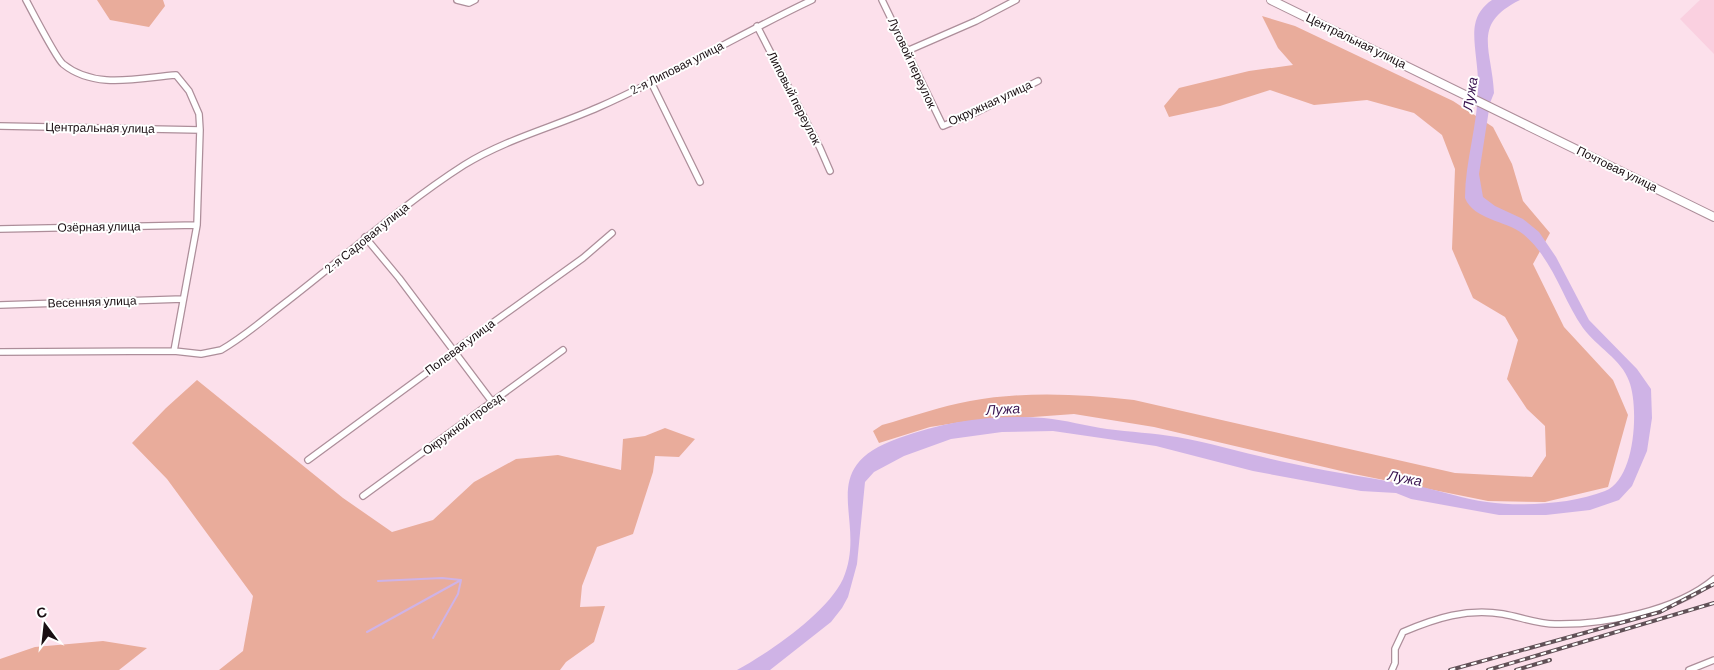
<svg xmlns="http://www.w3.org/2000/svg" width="1714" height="670" font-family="Barlow,sans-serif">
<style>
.built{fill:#fad0e0}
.green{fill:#e9ac9b}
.water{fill:#cfb3e6}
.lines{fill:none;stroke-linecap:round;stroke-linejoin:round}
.stream{stroke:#cfb3e6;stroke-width:2}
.minor-casing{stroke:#ad8e9a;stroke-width:8}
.tertiary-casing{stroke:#ad8e9a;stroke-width:10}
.minor{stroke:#fff;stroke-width:5.5}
.tertiary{stroke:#fff;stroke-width:8}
.rail-casing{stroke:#615157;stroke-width:4}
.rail{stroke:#fff;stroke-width:2;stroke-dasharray:5.5;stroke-linecap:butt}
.labels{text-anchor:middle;stroke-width:4;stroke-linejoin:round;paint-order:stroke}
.street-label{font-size:12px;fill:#190e12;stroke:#fff}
.water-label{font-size:14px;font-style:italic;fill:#3a1551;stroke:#fff}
</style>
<rect width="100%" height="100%" fill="#fce0eb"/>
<path class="built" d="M1700 0H1714V54L1680 19Z"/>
<path class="green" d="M97 0H163L165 6 149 27 110 20Z
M1262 16 1295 26 1453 101 1493 127 1512 164 1523 201 1550 233 1533 264 1564 327 1613 380 1628 415 1608 487 1545 502 1488 501 1354 474 1154 427 1074 414 962 422 930 427 879 443 873 431 882 425C911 417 941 406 970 401 1025 391 1079 394 1134 400L1455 473 1532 477 1546 456 1545 426 1527 409 1507 379 1518 340 1505 317 1473 298 1452 249 1455 169 1442 135 1414 113 1367 100 1314 105 1270 90 1220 106 1169 117 1164 106 1179 88 1249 71 1293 65 1278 48Z
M197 380 343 498 392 532 433 520 474 482 516 459 558 455 621 470 623 439 645 436 665 428 695 439 679 457 655 456 653 472 633 534 597 547 582 586 580 607 605 606 594 642 566 662 560 670H219L243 651 253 596 167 479 132 443 166 408Z
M103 641 147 648 119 670H0V659L35 647Z"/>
<path class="water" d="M1492 0H1520C1471 24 1492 49 1494 93L1490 103 1479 174 1483 197 1495 206 1523 219 1539 232 1556 257 1589 320 1637 369 1651 389 1652 418 1647 451 1632 486 1619 500 1590 510 1546 515H1499L1411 499 1396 493 1361 491 1253 471 1156 446 1053 431 1002 432 951 439 904 456 874 472 865 482 857 564 848 597 842 608 831 622 770 670H737C770 652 827 613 843 579 869 519 811 469 899 438 945 421 995 414 1044 418 1066 420 1086 426 1107 429 1130 432 1154 433 1177 437 1216 444 1254 456 1294 464 1335 473 1377 479 1418 486 1441 491 1464 499 1487 502 1522 507 1572 504 1605 491 1636 479 1639 406 1629 381 1622 360 1596 346 1583 328 1562 298 1553 259 1523 234 1505 220 1474 220 1465 198 1465 161 1478 125 1478 87 1479 69 1472 40 1475 25 1477 14 1483 6 1492 0Z"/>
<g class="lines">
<path class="stream" d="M378 581 442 578 461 580
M367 632 461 580 458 594 433 638"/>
<g class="minor-casing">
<path id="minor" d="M26 0C32 11 56 58 63 64 95 90 138 78 176 75L189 91 199 114 200 130 197 225 174 351
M457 0 469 3 475 0
M882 0 943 126 979 111 1038 81
M757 26 820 148 830 171
M907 51 976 21 1016 0
M651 82 700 182
M0 126 200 130
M0 229 197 225
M365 237 399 278 493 403
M0 305 183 299
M0 352 174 351 201 354 221 350C244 337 264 319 285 303 345 257 400 206 464 165 506 139 554 127 599 107 672 75 740 34 812 0
M308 460 455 352 459 347 583 258 612 233
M363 496 563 350
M1392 670 1395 663V649L1403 632C1436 618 1467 608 1503 614 1520 617 1538 624 1555 624 1604 625 1676 611 1714 579
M1689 670 1714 660"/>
</g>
<g class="tertiary-casing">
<path id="tertiary" d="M1271 0 1714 217"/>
</g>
<use href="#minor" class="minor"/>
<use href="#tertiary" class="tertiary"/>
<g class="rail-casing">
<path id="rail" d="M1450 670 1660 612 1714 584
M1488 670 1714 603
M1516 670 1550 660"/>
</g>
<use href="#rail" class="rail"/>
</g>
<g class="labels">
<g class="street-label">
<text transform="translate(1356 41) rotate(26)" y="4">Центральная улица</text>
<text transform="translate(912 63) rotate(65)" y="4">Луговой переулок</text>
<text transform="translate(677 68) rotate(-27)" y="4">2-я Липовая улица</text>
<text transform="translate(794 98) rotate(63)" y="4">Липовый переулок</text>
<text transform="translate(990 103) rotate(-25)" y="4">Окружная улица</text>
<text transform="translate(100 128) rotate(1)" y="4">Центральная улица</text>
<text transform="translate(1617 169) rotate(26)" y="4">Почтовая улица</text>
<text transform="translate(99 227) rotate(-1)" y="4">Озёрная улица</text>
<text transform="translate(367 238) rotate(-39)" y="4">2-я Садовая улица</text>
<text transform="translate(92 302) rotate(-2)" y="4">Весенняя улица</text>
<text transform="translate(460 347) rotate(-37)" y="4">Полевая улица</text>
<text transform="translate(463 424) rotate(-36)" y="4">Окружной проезд</text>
</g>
<g class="water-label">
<text transform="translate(1470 94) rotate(-81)" y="5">Лужа</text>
<text transform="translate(1003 409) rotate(-3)" y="5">Лужа</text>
<text transform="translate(1405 478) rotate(11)" y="5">Лужа</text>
</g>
</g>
<g transform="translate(45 625) rotate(345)" stroke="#ffffff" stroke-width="4" paint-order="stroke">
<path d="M0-4L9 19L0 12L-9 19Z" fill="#190e12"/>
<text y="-8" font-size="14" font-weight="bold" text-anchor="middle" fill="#190e12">С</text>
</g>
</svg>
